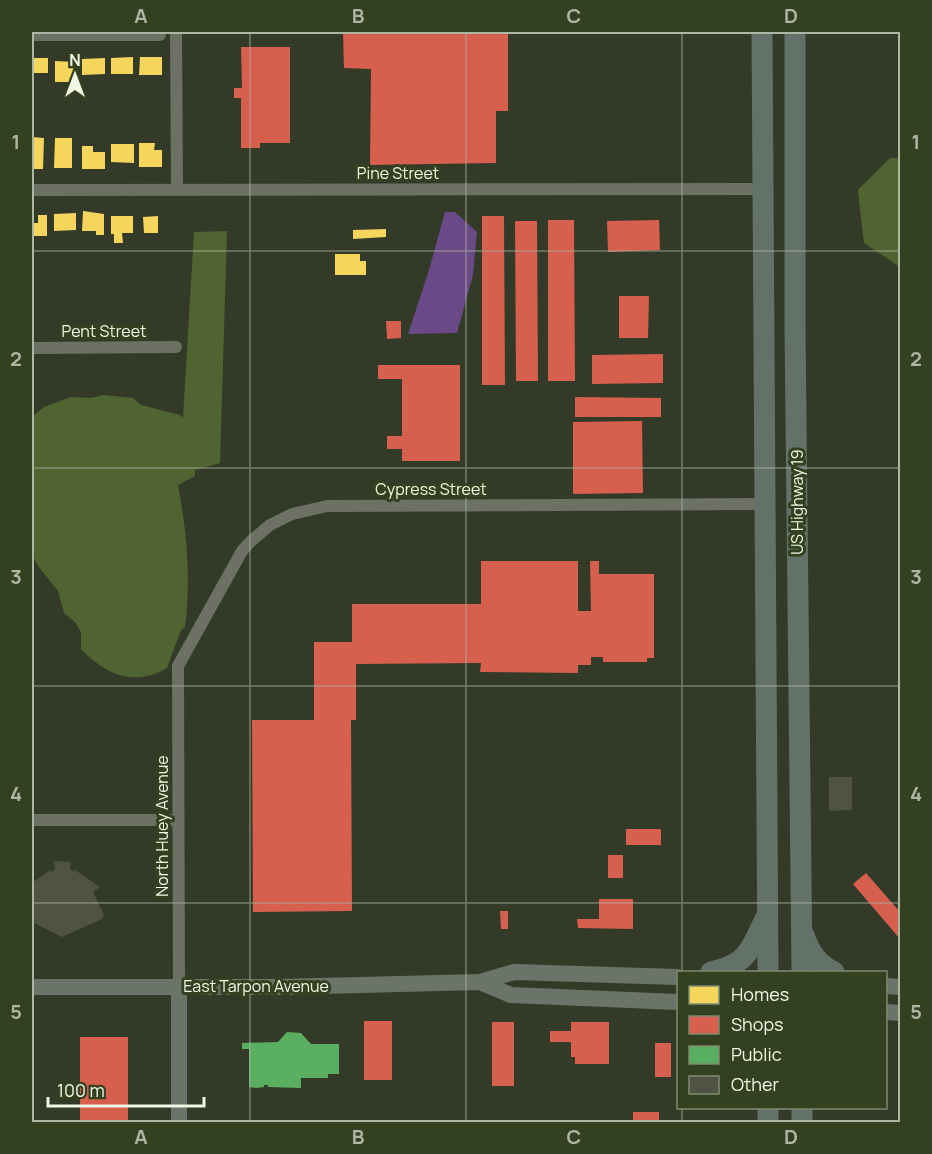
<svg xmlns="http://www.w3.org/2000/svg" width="932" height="1154" font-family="Manrope,sans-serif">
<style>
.green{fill:#506432}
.water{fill:#6a4987}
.homes{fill:#f6d55c}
.shops{fill:#d6604d}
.public{fill:#5aae61}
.building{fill:#505344}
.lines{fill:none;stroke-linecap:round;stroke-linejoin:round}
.street{stroke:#6c7164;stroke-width:12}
.secondary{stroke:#6b7468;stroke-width:16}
.highway{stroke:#637269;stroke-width:21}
.grid{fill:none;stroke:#adb5a3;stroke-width:1.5;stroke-opacity:0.55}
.labels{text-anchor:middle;stroke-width:6;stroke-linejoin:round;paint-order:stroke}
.street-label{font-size:16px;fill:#eff7e5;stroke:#344121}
.neatline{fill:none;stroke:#adb5a3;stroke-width:2}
.grid-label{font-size:20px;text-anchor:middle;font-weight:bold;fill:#adb5a3}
</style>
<rect width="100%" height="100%" fill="#333a28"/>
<path class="green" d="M890 158H900V267L864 243 858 192V190Z
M227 231 220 463 195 470V476L178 485C187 531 191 580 185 627L181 630 167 668C134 687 106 675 81 649V632L75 622 64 613 58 591 38 566 32 554V417L44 407 71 397 91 398 103 395 133 398 141 405 180 415 183 418 194 232Z"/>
<path class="water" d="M445 212H455L477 232 473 275 457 333 408 334 429 270Z"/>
<path class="homes" d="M133 57V74H111V58Z
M140 57H162V75H139Z
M32 58H48V73H32Z
M105 58V74L82 75V59Z
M55 61 76 62 75 82H55Z
M32 137 44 138 43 169H32Z
M55 138H72V168H54Z
M139 143H155L154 150H162V167H139Z
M111 144H134V163L111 162Z
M82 146H93V152H105V169H82Z
M83 211 104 214V235H96V231H82Z
M76 213V230L54 231V214Z
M38 215H47V236H32V223H38Z
M111 216H133V233H122L123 243H114V234H111Z
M158 216V233H144L143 217Z
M386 229V237L353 239V230Z
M335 254H360V261H366V275H335Z"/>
<path class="shops" d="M343 32H508V111H496V163L370 165 371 69 344 68Z
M241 47H290V143H260V148H241V98H234V88H242Z
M482 216H504L505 385H482Z
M548 220H574L575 381H548Z
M659 220 660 250 608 252 607 221Z
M515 221H537L538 381H516Z
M619 296H649L648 338H619Z
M386 321H401V338L387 339Z
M663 354V383L592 384V355Z
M378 365H460V461H402V449H387V436H402V379H378Z
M575 397 661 398V417H575Z
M642 421 643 493 573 494V422Z
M481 561H578V611H591L590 561H599V574H654V658H647V662H603V657H591V665H578V673L480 672 481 663 356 664V720H351L352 911 253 912 252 720H314V642H352V604H481Z
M626 829H661V845H626Z
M608 855H623V878H608Z
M866 873 900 912V939L853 884Z
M599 899H633V929L578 928 577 919H599Z
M500 911H508V929H501Z
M364 1021H392V1080H364Z
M492 1022H514V1086H492Z
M571 1022H609V1064H575V1057H571V1042H550V1031H571Z
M80 1037H128V1122H80Z
M655 1043H671V1077H655Z
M633 1112H659V1122H633Z"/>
<path class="public" d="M287 1032 301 1033 311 1044H339V1074H328V1078H301V1088L268 1087V1085H264V1087L257 1088 249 1087V1049H242V1043L278 1042Z"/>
<path class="building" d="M829 777H852V810L829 811Z
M54 861 71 862 70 869 74 872 75 870 100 887 93 892 104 915 102 919 62 937 32 922V883L50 870 51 872 55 869Z"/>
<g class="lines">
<path class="street" d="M176 32 177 190
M32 35H160
M32 190 764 189
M32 348 176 347
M32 820H178
M179 986 178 666 242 551 250 542 270 525 292 514 327 506 765 504"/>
<path class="secondary" d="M480 982 511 995 678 1002
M179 986V1122
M886 986 900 987
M32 987H279L480 982 514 972 678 977
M886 1012 900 1013"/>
<path class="highway" d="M762 32 768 972
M795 32V328L802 972
M804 935C810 953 818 964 834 972
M711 972C747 964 750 951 765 919
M768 1108V1122
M802 1108V1122"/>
</g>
<path class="grid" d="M250 32V1122M466 32V1122M682 32V972M32 251H900M32 468H900M32 686H900M32 903H900M682 1108V1122"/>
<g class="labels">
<g class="street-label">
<text x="398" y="179">Pine Street</text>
<text x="104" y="337">Pent Street</text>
<text x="431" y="495">Cypress Street</text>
<text transform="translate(797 502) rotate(-90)" y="6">US Highway 19</text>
<text transform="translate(162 826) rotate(-90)" y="6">North Huey Avenue</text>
<text x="256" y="992">East Tarpon Avenue</text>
</g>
</g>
<rect width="932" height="1154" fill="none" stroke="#344121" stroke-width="66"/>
<rect x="677" y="971" width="210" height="138" fill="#344121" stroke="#7f8a6f" stroke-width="1.5"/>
<rect x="689" y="986" width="30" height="18" fill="#f6d55c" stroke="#7f8a6f" stroke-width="1.5"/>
<text x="731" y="1001" font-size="18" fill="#eff7e5">Homes</text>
<rect x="689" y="1016" width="30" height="18" fill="#d6604d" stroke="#7f8a6f" stroke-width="1.5"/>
<text x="731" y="1031" font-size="18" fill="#eff7e5">Shops</text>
<rect x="689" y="1046" width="30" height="18" fill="#5aae61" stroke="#7f8a6f" stroke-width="1.5"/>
<text x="731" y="1061" font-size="18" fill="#eff7e5">Public</text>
<rect x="689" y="1076" width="30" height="18" fill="#505344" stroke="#7f8a6f" stroke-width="1.5"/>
<text x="731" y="1091" font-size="18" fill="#eff7e5">Other</text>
<g transform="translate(75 75)" stroke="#344121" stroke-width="4.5" paint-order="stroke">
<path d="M0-4.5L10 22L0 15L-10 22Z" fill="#eff7e5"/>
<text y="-9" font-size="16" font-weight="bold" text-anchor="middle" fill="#eff7e5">N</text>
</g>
<path d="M48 1097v9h156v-9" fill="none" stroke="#eff7e5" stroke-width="3"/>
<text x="57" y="1097" font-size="18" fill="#eff7e5" stroke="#344121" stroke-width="4.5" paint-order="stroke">100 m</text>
<rect x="33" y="33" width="866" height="1088" class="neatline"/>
<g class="grid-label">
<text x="141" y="23">A</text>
<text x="358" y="23">B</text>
<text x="574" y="23">C</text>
<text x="791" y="23">D</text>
<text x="16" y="149">1</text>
<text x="916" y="149">1</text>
<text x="16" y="366">2</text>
<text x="916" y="366">2</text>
<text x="16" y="584">3</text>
<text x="916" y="584">3</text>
<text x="16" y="801">4</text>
<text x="916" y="801">4</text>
<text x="16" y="1019">5</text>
<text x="916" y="1019">5</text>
<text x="141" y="1144">A</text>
<text x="358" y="1144">B</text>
<text x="574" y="1144">C</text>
<text x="791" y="1144">D</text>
</g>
</svg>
